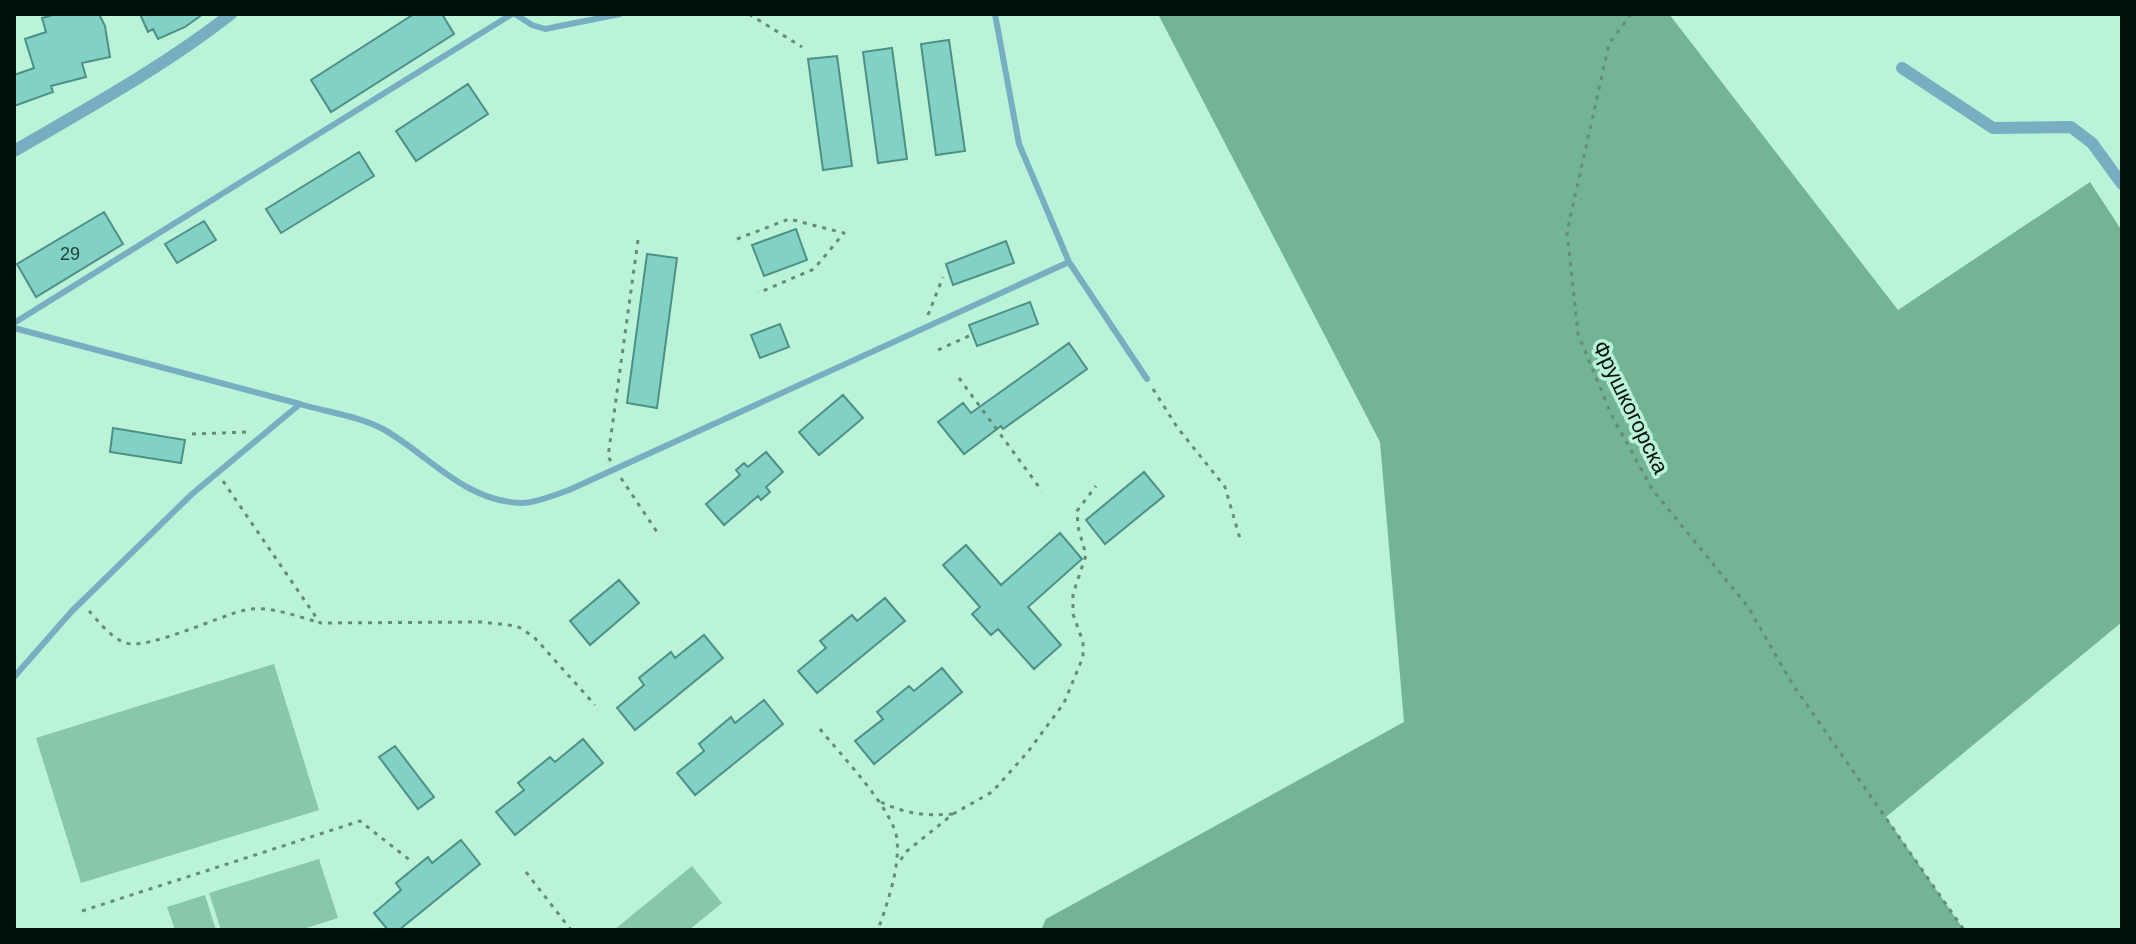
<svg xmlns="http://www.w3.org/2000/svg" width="2136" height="944" font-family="Helvetica,sans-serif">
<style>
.green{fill:#89c7a9}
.forest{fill:#72b495}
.building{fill:#81d2c5;stroke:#4e9086;stroke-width:2}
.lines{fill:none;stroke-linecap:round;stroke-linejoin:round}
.path{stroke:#658c78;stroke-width:3;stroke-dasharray:4 6;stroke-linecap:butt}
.service{stroke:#78aec2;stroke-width:6}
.minor{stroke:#78aec2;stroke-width:12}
.labels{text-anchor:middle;stroke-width:7;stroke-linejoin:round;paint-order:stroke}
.number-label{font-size:18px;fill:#204238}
.street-label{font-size:22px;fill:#001209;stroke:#baf3d7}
</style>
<rect width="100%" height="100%" fill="#baf3d7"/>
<path class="green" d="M274 664 319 810 81 883 36 738Z
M319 859 338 918 300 930H221L209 893Z
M692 866 722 903 689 930H614Z
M205 895 216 930H175L167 907Z"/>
<path class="forest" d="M1158 14H1669L1898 310 2090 182 2122 231V622L1886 817 1964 930H1041L1046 919 1404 722 1380 442Z"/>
<path class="building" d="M56 14H99L105 26 110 57 82 63 86 77 51 86 53 92 14 106V75L34 68 25 39 46 32 42 18Z
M140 14H203L185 27 158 39 153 29 148 32Z
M414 14H442L454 34 331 112 311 80Z
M949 40 965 151 936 155 921 44Z
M892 48 907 159 878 163 863 52Z
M837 56 852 166 823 170 808 59Z
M468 84 488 114 416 161 396 131Z
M359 152 374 176 281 233 266 209Z
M104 212 123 244 36 297 17 264Z
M204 221 216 240 177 263 165 244Z
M796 229 807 260 764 276 752 245Z
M1006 241 1014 263 953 285 946 264Z
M647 254 677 258 657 408 627 403Z
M1030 302 1038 324 977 346 969 325Z
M780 324 789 347 760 358 751 335Z
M1069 343 1087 369 1003 429 1001 426 964 454 938 422 963 403 971 413Z
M843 395 863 418 819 455 799 432Z
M113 428 185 440 181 463 110 452Z
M766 452 783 472 766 487 770 492 761 500 758 496 724 525 706 504 740 475 736 470 744 463 748 467Z
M1144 472 1164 496 1105 544 1086 520Z
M1060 533 1082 559 1028 607 1061 645 1034 669 998 629 991 635 972 614 980 607 943 565 966 545 1001 585Z
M619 580 639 603 590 645 570 621Z
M885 598 905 621 817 693 798 671 826 648 820 641 852 615 857 621Z
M704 635 723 658 635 730 617 708 644 685 639 678 671 652 675 658Z
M942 668 962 692 874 764 855 741 883 719 877 712 909 686 914 691Z
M764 700 783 724 695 795 677 773 704 751 699 744 731 717 735 723Z
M583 739 603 763 515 835 496 812 524 790 518 783 550 757 555 762Z
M395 746 434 797 418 809 379 757Z
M461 840 480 864 399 930H388L374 913 401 890 396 883 428 857 432 863Z"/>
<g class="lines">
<path class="path" d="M749 14 802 47
M1631 14 1609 44 1567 232 1578 334 1611 414 1652 489 1748 607 1793 685 1964 930
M737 239 789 219 844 233 814 269 758 293
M928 315 943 277
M938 350 973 334
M959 378 1042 491
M1153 389 1177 427 1225 487 1241 542
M192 434 248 432
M611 461 608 457 638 240
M621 478 659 535
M223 481 320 623 482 622 517 626 534 637 595 705
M89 611C99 622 111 638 126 643 148 650 219 616 245 610 269 605 295 616 318 622
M820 729C839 753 895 811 897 840 900 868 887 904 878 930
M881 802C906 814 925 816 953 814L907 851 897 865
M953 814 992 792 1027 753 1064 703 1083 657V642L1073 614V594L1086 555 1078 527 1077 511 1096 486
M526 872 571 930
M82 911 360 821 411 861"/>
<path class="service" d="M515 14 532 25 545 29 620 14
M995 14 1019 144 1069 262 1147 379
M14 323 512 14
M14 328 300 404 192 494 72 611 14 677
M300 404C326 412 359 416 383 429 429 455 465 502 522 503 536 503 555 495 569 490L1069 262"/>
<path class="minor" d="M1902 68 1993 128 2071 127 2092 143 2122 184
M14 151C88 108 163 67 231 14"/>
</g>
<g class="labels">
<g class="number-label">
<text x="70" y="260">29</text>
</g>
<g class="street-label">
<text transform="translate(1631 407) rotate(64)" y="8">Фрушкогорска</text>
</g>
</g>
<rect width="2136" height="944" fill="none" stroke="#001209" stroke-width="32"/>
</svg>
